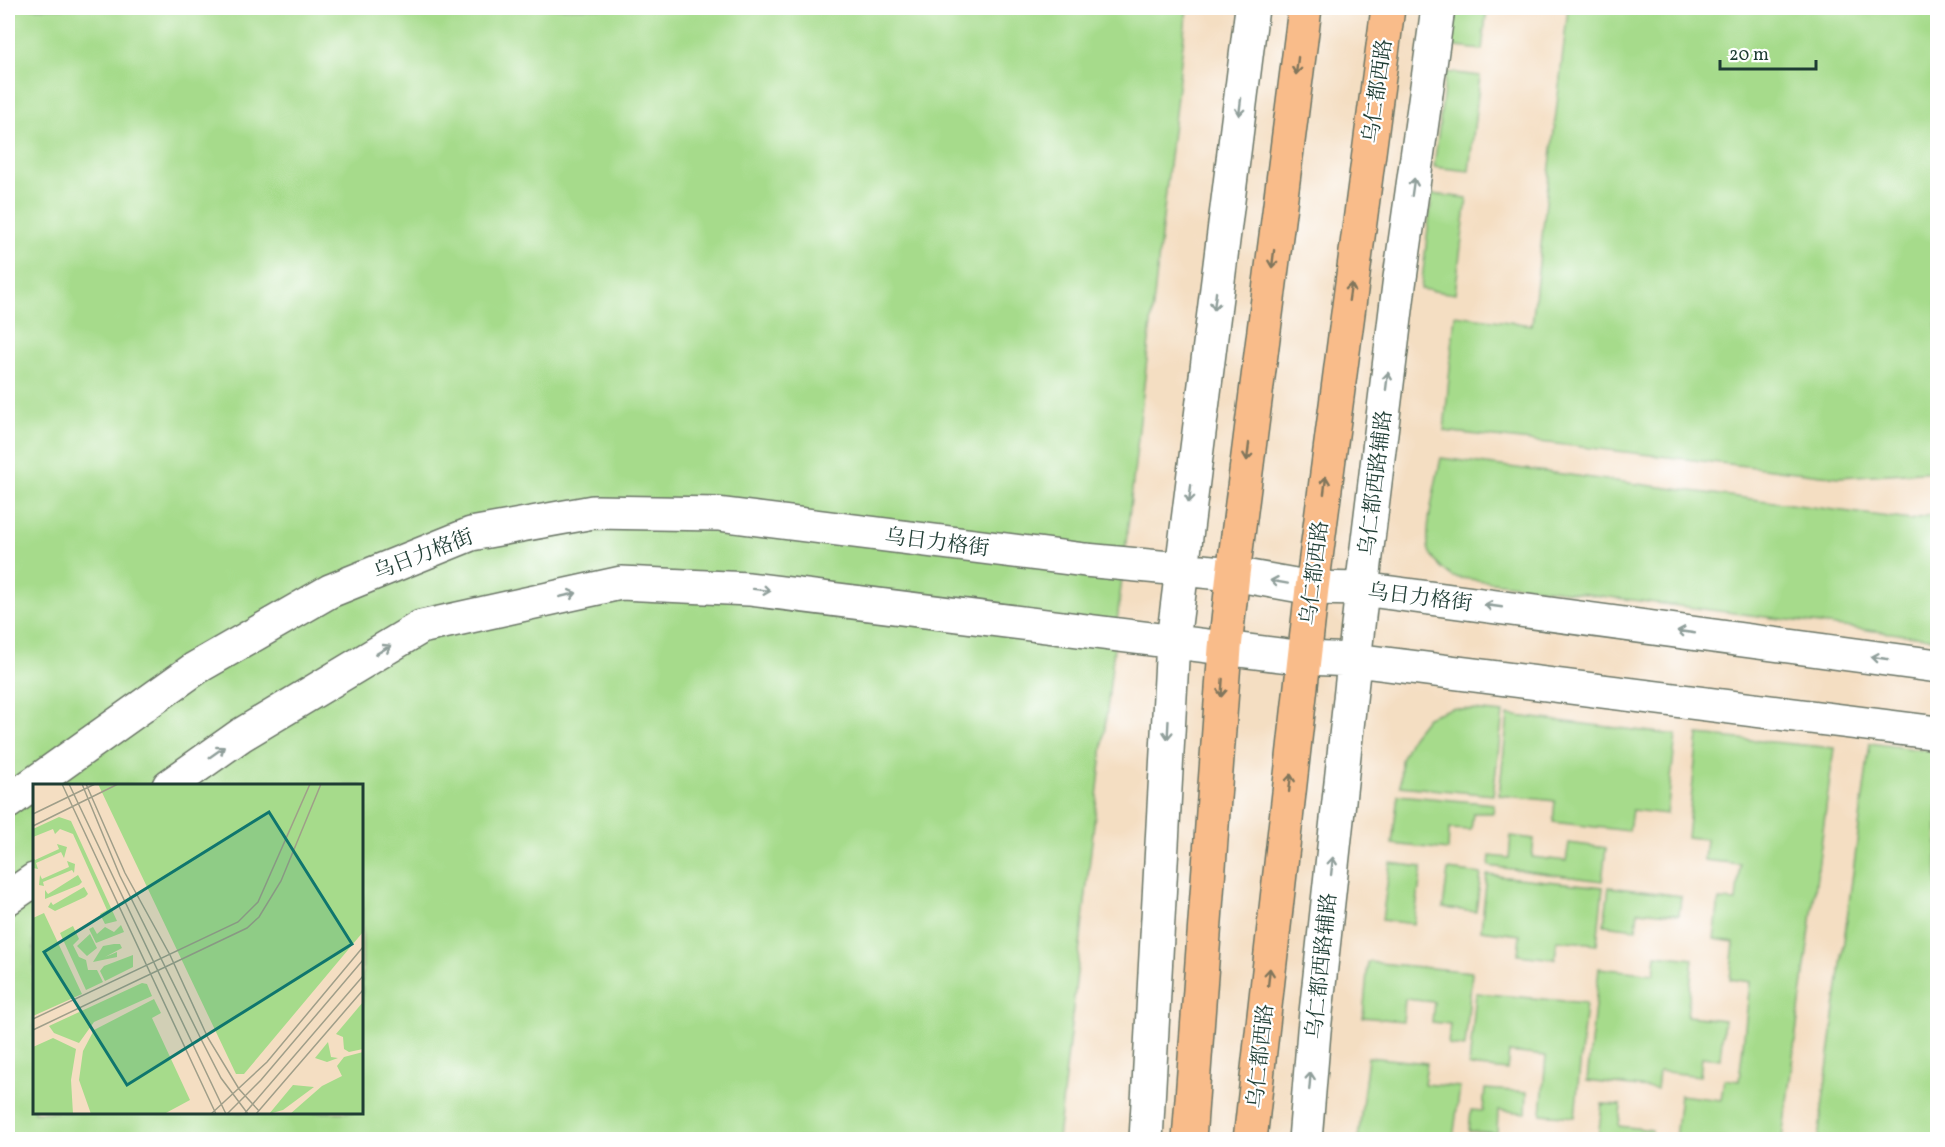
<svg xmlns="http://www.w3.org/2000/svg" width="1945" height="1147" font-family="Vollkorn,'Noto Serif SC',serif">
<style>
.green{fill:#a6db8b;stroke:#628c60;stroke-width:1.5;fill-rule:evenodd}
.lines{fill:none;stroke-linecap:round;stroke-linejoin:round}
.minor-casing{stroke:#6a7566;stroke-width:36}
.major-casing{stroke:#6a7566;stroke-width:36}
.minor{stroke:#fff;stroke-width:33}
.major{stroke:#f9bc8a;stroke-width:33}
.oneway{stroke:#81765b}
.oneway2{stroke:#8f9e9a}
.labels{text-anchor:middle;stroke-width:4.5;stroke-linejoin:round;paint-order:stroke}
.street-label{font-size:21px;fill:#1f3d34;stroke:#fff}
.inset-road{fill:none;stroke:#9f9e89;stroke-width:1.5}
.view{fill:#0f766e;fill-opacity:0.15;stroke:#0f766e;stroke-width:3}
.inset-edge{fill:none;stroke:#1f3d34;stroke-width:3}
</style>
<rect width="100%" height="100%" fill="#fff"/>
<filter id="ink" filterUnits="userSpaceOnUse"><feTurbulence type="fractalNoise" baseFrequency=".0167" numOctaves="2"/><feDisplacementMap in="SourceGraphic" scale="12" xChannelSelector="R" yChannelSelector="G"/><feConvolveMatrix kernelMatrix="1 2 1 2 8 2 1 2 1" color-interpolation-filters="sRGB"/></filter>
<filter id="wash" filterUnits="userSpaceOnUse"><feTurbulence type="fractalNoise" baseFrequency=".008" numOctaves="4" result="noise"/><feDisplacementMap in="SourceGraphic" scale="24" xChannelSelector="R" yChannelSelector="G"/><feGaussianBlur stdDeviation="1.35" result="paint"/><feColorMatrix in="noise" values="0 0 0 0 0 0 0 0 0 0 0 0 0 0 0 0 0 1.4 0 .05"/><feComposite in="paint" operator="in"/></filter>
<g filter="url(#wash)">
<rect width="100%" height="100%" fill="#f4dec2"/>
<path class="green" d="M8 8H1187L1058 1139H8ZM34 786H362V1112H34Z
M1452 8H1487L1482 50 1448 46Z
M1568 8H1937V471L1839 477 1444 431 1455 315 1532 325Z
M1446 72 1480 76 1469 171 1434 167Z
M1432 194 1467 198 1455 294 1421 289Z
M1441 458 1911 520 1937 513V639L1453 577C1444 570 1435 563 1430 553 1422 538 1437 477 1441 458Z
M1452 708 1503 713 1493 795 1400 786 1401 760 1412 736 1427 717Z
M1508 715 1676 735 1667 814 1632 810 1629 831 1553 822 1555 801 1499 795Z
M1698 735 1834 748 1782 1139H1675L1680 1095 1721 1100 1724 1079 1739 1081 1750 982 1730 979 1734 942 1714 939 1719 900 1736 901 1740 864 1704 860 1706 839 1687 837Z
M1870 743 1937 752V1139H1818Z
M1398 795 1494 804 1493 813H1473L1471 830 1449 829 1448 850 1392 844Z
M1511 836 1534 839 1532 857 1566 861 1569 843 1606 848 1602 881 1489 866 1490 856 1509 858Z
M1390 863 1422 867 1414 924 1382 920Z
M1448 870 1481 874 1476 912 1443 908Z
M1487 875 1603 887 1597 944 1557 940 1555 959 1518 955 1520 935 1481 930Z
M1609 887 1681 896 1679 915 1638 911 1636 929 1604 925Z
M1656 955 1693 959 1687 1016 1724 1020 1720 1059 1702 1057 1700 1076 1659 1071 1657 1089 1587 1081 1599 968 1654 974Z
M1368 962 1472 972 1465 1047 1448 1045 1450 1024 1432 1022 1434 1002 1405 999 1403 1021 1363 1017Z
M1476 993 1586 1003 1575 1117 1541 1114 1546 1056 1509 1052 1507 1070 1469 1066Z
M1368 1057 1427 1063 1424 1084 1460 1087 1453 1139H1358Z
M1485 1089 1527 1092 1526 1113 1498 1110 1497 1133 1469 1131 1471 1110 1483 1111Z
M1602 1104 1621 1105 1619 1126 1652 1130 1651 1139H1598Z"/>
</g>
<g filter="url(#ink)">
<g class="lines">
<g class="minor-casing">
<path id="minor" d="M169 786 241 735 421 627 621 583 749 589 1305 658 1355 660 1938 733
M8 802 196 668 330 591 471 534 593 512 718 514 1085 560 1233 574 1312 588 1362 589 1938 666
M8 898 34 880
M1146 1140 1173 641 1252 8
M1305 1140 1314 1031 1362 589 1399 285 1438 8"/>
</g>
<g class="major-casing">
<path id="major" d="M1189 1140 1225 648 1233 574 1305 8
M1250 1140 1312 588 1388 8"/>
</g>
<use href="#minor" class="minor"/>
<use href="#major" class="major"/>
</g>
<defs><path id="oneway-shaft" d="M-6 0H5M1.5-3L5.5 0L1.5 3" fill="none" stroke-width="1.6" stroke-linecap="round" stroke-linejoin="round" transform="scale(1.5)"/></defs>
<g class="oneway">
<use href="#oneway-shaft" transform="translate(1297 66) rotate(97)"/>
<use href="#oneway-shaft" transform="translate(1273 259) rotate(97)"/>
<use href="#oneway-shaft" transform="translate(1350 292) rotate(-82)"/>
<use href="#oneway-shaft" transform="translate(1248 452) rotate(97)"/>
<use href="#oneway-shaft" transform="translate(1325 485) rotate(-83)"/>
<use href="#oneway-shaft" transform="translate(1222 688) rotate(94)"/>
<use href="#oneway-shaft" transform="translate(1290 783) rotate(-84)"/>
<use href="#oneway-shaft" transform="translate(1269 977) rotate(-84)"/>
</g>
<g class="oneway2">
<use href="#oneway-shaft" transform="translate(1240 107) rotate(97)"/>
<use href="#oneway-shaft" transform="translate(1413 187) rotate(-82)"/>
<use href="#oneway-shaft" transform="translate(1215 301) rotate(97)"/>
<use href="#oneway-shaft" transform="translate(1387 381) rotate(-83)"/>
<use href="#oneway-shaft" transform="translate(1190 494) rotate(97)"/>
<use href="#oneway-shaft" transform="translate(1279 582) rotate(-170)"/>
<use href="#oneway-shaft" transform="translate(762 590) rotate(7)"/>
<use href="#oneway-shaft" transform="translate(568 595) rotate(-13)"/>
<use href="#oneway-shaft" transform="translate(1493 606) rotate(-172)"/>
<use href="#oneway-shaft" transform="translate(1686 632) rotate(-172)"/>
<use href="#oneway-shaft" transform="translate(383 650) rotate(-31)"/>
<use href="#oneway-shaft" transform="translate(1880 658) rotate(-172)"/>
<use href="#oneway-shaft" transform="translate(1168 730) rotate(93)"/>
<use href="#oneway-shaft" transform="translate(217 752) rotate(-35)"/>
<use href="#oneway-shaft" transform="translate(1332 866) rotate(-84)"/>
<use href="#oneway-shaft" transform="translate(1310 1081) rotate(-85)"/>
</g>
</g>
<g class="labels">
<g class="street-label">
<text transform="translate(1377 91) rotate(-82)" y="7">乌仁都西路</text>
<text transform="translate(1375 483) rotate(-83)" y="7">乌仁都西路辅路</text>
<text transform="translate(937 542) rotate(7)" y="7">乌日力格街</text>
<text transform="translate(423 554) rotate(-21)" y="7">乌日力格街</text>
<text transform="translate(1314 573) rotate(-83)" y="7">乌仁都西路</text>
<text transform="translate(1420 597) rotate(7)" y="7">乌日力格街</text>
<text transform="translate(1321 966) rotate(-84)" y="7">乌仁都西路辅路</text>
<text transform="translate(1260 1056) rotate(-84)" y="7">乌仁都西路</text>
</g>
</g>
<g transform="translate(33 784)">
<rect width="330" height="330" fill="#f4dec2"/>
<path d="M65 0H330V148L211 290H203ZM26 33 38 37 84 137 72 140 67 130 74 126 40 50 27 45 22 50 20 45 0 53V45ZM24 60 34 63 31 74 28 68 3 79 5 85 0 84V73L2 76 26 65ZM34 77 42 80 41 89 39 86 10 98 11 102 6 101 7 91 9 95 36 83ZM45 91 49 98 46 101 12 115V106L15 110ZM51 103 55 110 52 113 22 127 15 123 18 118 20 121ZM11 129 49 210 0 232V134ZM88 141 91 148 63 159 56 145 60 143 64 150 72 143 81 148ZM40 142 46 155 40 161 46 173 53 176 55 186H64L70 198 53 206 27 149ZM57 150 64 164 54 172 44 162ZM81 160H87L89 164 72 173 84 168V173L60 178 70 162ZM100 171V183L72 197 67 187 71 182ZM109 199 114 200 119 212 61 238 46 259 21 249 16 242ZM121 215 128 229 119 234 157 316 131 330H58L46 296 50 267 61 246ZM330 218V265L316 268 311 265 310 253 303 250ZM20 254 43 265 38 296 40 330H0V263ZM295 258 298 273 305 274 294 278 282 274ZM330 268V330H257L289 302 309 292 304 282 311 273ZM260 301 281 303 250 326 236 330Z" fill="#a6db8b"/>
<path class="inset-road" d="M29 0 183 330M36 0 193 330M49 0 87 92 169 257 188 294 215 330M53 0 92 89 137 171 175 254 206 305 226 327M0 30 62 0M0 42 85 0M0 235 205 138 225 118 277 0M0 246 214 144 226 133 248 97 288 0M212 329 330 192M178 330 234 278 330 163M194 330 228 296 330 176M223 330 330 206"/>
<path class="view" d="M236 28 319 160 94 301 11 168Z"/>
<rect width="330" height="330" class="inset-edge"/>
</g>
<rect width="1945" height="1147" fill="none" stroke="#fff" stroke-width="30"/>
<path d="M1720 60v9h96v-9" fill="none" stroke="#1f3d34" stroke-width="3"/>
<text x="1729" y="60" font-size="18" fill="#1f3d34" stroke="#ffffff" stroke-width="4.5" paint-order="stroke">20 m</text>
</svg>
